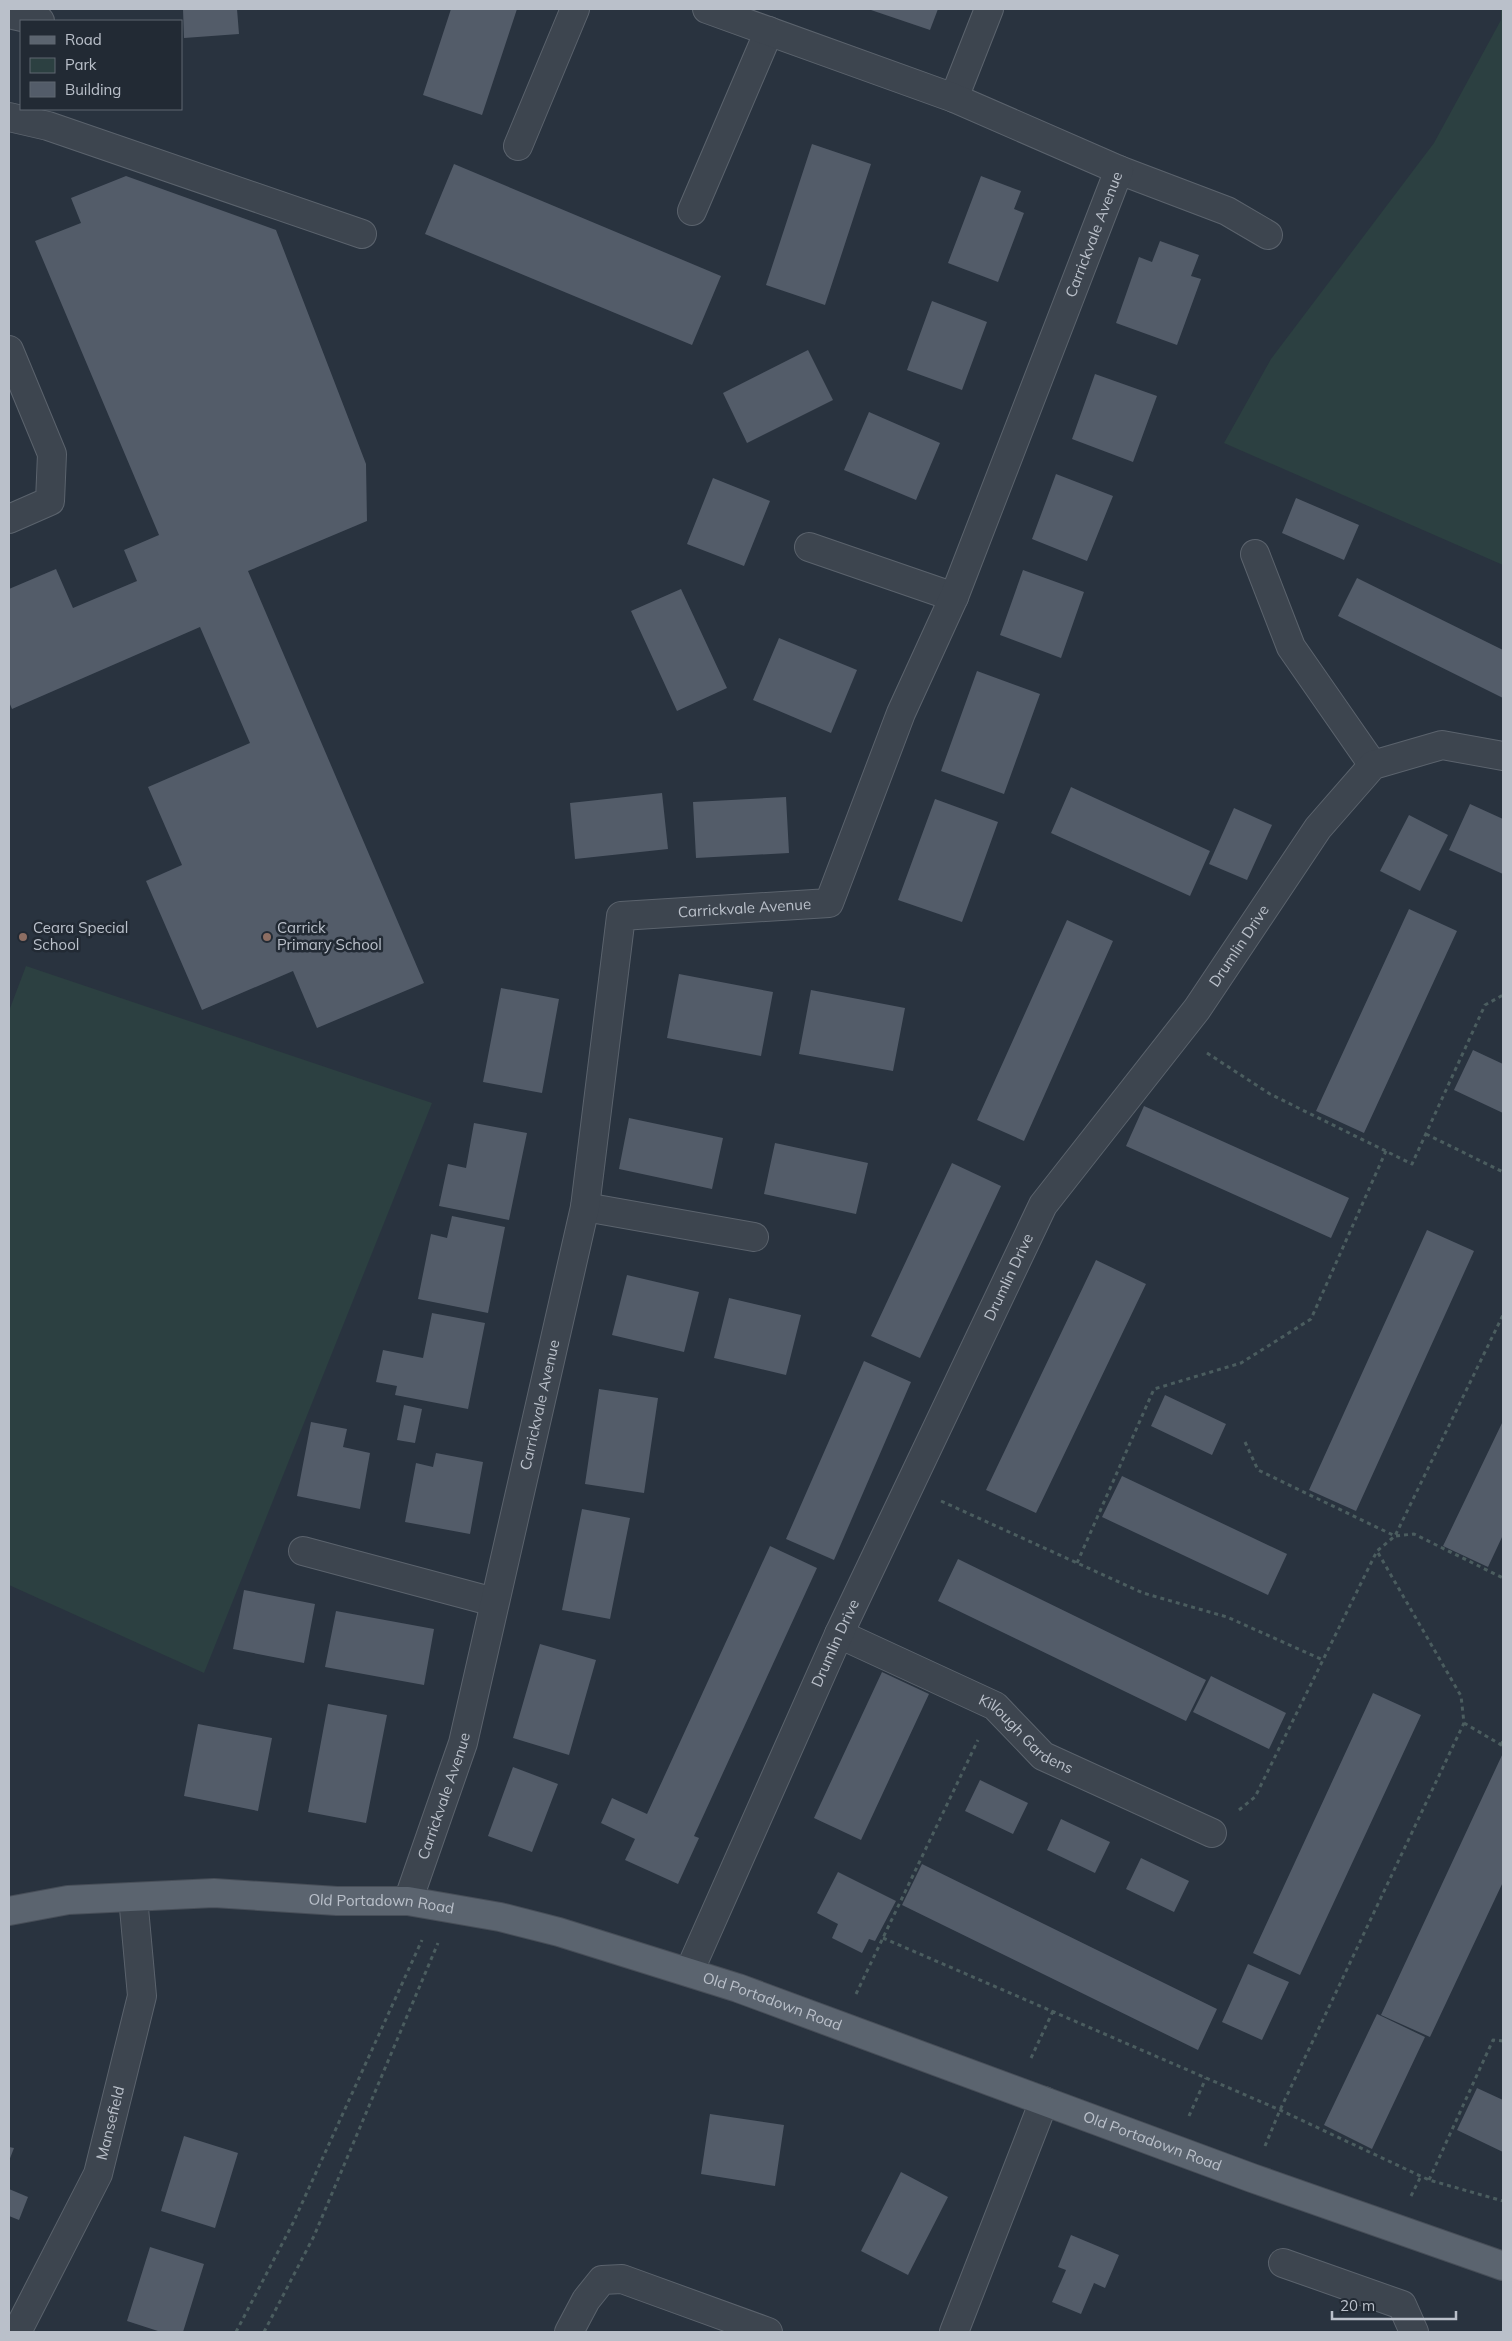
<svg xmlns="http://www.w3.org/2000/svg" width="1512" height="2341" font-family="Mulish,sans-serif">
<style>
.green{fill:#2c4041}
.building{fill:#535c69}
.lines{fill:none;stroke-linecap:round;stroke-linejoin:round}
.minor-casing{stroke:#5b636d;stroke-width:30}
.major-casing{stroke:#474e58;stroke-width:30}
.path{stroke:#4b5d5f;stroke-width:3;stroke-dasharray:4 4;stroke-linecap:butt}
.minor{stroke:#3d454f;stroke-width:28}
.major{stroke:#5b646f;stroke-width:28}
.education-dot{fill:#8d6e63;stroke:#222a34;stroke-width:2}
.labels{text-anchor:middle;stroke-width:5;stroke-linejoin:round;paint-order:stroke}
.street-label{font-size:15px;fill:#bac0ca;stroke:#222a34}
.poi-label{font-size:15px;fill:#bac0ca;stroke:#222a34;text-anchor:start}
</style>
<rect width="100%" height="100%" fill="#29333f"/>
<path class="green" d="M1501 9H1503V565L1224 443 1271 359 1434 143 1501 20Z
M26 966 432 1103 204 1673 9 1585V1011Z"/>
<path class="building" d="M183 9H237L239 34 184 38Z
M451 9H517L482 115 423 95Z
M868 9H938L930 30Z
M812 144 871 164 825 305 766 285Z
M454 164 721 276 692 345 425 234Z
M126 176 276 230 366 464 367 521 248 571 424 983 317 1028 293 971 202 1010 146 881 182 865 148 787 250 743 200 627 12 709 9 702V589L56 569 73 608 137 581 124 550 159 535 35 241 81 223 71 198Z
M981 176 1021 191 1014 209 1024 213 998 282 948 263Z
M1160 241 1199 255 1191 276 1201 279 1177 345 1116 323 1139 257 1152 262Z
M932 301 987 322 962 390 907 370Z
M808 350 833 400 747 443 723 393Z
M1095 374 1157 396 1133 462 1072 439Z
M869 412 940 443 916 500 844 470Z
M1056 474 1113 496 1087 561 1032 539Z
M713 478 770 501 744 566 687 544Z
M1296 498 1359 525 1344 560 1282 533Z
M1023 570 1084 592 1061 658 1000 635Z
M1357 578 1503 650V698L1338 616Z
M681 589 727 688 677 711 631 611Z
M779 638 857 670 831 733 753 700Z
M977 671 1040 694 1004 794 941 771Z
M1071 787 1210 851 1190 896 1051 833Z
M662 793 668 849 575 859 570 803Z
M786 797 789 853 696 858 693 802Z
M935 799 998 822 962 922 898 900Z
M1470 804 1503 819V874L1449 850Z
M1234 808 1272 825 1247 880 1209 864Z
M1409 815 1448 835 1420 891 1380 871Z
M1409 909 1457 931 1364 1133 1316 1111Z
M1067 920 1113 941 1024 1141 977 1120Z
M679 974 773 992 761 1056 667 1038Z
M501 988 559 999 542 1093 483 1082Z
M811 990 905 1008 893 1071 799 1054Z
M1473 1050 1503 1064V1113L1454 1090Z
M1144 1106 1349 1198 1331 1238 1126 1146Z
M629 1118 723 1138 712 1189 619 1169Z
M474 1123 527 1133 509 1220 439 1206 448 1164 466 1168Z
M775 1143 868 1163 856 1214 764 1194Z
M952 1163 1001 1186 920 1358 871 1336Z
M452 1216 505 1227 488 1313 418 1299 431 1234 447 1238Z
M1427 1230 1474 1251 1356 1511 1309 1490Z
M1096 1260 1146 1284 1036 1513 986 1490Z
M627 1275 699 1292 684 1352 612 1335Z
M729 1298 801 1315 786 1375 714 1358Z
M432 1313 485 1323 468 1409 395 1395 397 1386 376 1382 383 1350 423 1358Z
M864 1361 911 1382 834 1560 786 1539Z
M599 1389 658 1398 644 1493 585 1484Z
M1165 1395 1226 1424 1212 1455 1151 1426Z
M404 1405 422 1409 415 1443 397 1440Z
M1503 1421V1535L1488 1567 1443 1546Z
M311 1422 347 1429 343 1447 370 1453 360 1509 297 1496Z
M436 1453 483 1462 470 1534 405 1522 416 1463 433 1467Z
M1122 1476 1287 1554 1268 1595 1102 1517Z
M582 1509 630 1518 610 1619 562 1610Z
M770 1546 817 1568 694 1836 699 1838 678 1884 625 1860 635 1839 601 1823 612 1798 647 1814Z
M958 1559 1206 1680 1186 1721 938 1601Z
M244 1590 315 1604 304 1663 233 1649Z
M336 1611 434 1629 424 1685 325 1667Z
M540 1644 596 1660 569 1755 513 1738Z
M882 1672 929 1694 861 1840 814 1818Z
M1211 1676 1286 1713 1269 1749 1193 1712Z
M1373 1693 1421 1715 1300 1975 1253 1953Z
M328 1704 387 1715 366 1823 308 1812Z
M198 1724 272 1738 258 1811 184 1796Z
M1503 1753V1882L1430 2037 1381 2015Z
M513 1767 558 1784 532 1852 488 1836Z
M980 1780 1028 1803 1013 1834 965 1811Z
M1061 1819 1110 1842 1095 1873 1047 1850Z
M1141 1858 1189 1881 1174 1912 1126 1889Z
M922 1864 1217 2009 1198 2050 902 1905Z
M838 1872 896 1901 875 1941 869 1939 862 1953 832 1938 838 1924 817 1913Z
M1248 1964 1289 1982 1262 2040 1222 2022Z
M1377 2014 1425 2037 1372 2149 1324 2125Z
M1477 2088 1503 2100V2152L1457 2130Z
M710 2114 784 2125 775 2186 701 2174Z
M184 2136 238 2153 215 2228 161 2211Z
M9 2147 14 2148 9 2161Z
M901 2172 948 2197 908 2275 861 2251Z
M9 2189 28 2197 19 2220 9 2216Z
M1071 2235 1119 2255 1105 2288 1094 2283 1081 2314 1052 2302 1066 2270 1058 2267Z
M150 2247 204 2264 183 2332H161L127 2321Z"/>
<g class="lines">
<g class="minor-casing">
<g id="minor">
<path d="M9 14 40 21"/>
<path d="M954 98 989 9"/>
<path d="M9 117 48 126 362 234"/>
<path d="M518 146 575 9"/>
<path d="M1119 170 1227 211 1268 235"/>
<path d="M692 211 769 31"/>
<path d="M9 350 52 454 50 501 9 519"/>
<path d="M809 547 954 597"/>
<path d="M1255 554 1291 647 1373 765"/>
<path d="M585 1207 754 1237"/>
<path d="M303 1551 494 1602"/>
<path id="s1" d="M839 1634 995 1706 1043 1756 1212 1833"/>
<path id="s2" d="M408 1901 463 1743 585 1207 621 916 829 903 901 713 954 597 1119 170 954 98 707 9"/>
<path id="s3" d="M689 1972 839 1634 1043 1205 1197 1009 1318 828 1373 765 1442 745 1503 756"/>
<path d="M1283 2263 1402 2305 1414 2332"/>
<path id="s4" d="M17 2332 98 2174 142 1996 133 1897"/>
<path d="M569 2332 586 2300 602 2280 622 2279 768 2332"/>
<path d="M954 2332 1044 2101"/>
</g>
</g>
<g class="major-casing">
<g id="major">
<path id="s5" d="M9 1911 68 1900 214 1893 337 1901H408L500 1917 559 1932 738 1988 1252 2178 1503 2266"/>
</g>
</g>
<path class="path" d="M1207 1053 1270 1094 1412 1164 1485 1005 1503 995
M1426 1134 1503 1172
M1245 1442 1258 1470 1395 1536 1414 1534 1503 1578
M941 1501 1143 1593 1227 1617 1323 1660
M1077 1563 1154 1389 1241 1363 1311 1319 1386 1151
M1464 1723 1503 1746
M1501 1745 1503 1741
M1239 1810 1255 1797 1377 1551 1395 1536 1503 1315
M883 1938 1280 2110 1429 2180 1503 2201
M856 1994 978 1740
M1031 2058 1053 2011
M1189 2116 1206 2078
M1265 2146 1280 2110 1464 1723 1461 1696 1377 1551
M1429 2180 1493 2040 1503 2041
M1411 2196 1421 2176
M236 2332 293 2223 422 1940
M264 2332 314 2236 438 1943"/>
<use href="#minor" class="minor"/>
<use href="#major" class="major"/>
</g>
<g class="education-dot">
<circle cx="23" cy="937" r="5"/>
<circle cx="267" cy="937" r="5"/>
</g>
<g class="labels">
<g class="street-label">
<text dy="5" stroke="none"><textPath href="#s2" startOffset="1938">Carrickvale Avenue</textPath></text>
<text dy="5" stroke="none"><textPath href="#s2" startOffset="1134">Carrickvale Avenue</textPath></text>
<text dy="5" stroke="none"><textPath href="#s3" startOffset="1170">Drumlin Drive</textPath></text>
<text dy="5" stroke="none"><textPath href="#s3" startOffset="765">Drumlin Drive</textPath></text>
<text dy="5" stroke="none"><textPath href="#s2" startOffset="514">Carrickvale Avenue</textPath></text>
<text dy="5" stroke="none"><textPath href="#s3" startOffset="360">Drumlin Drive</textPath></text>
<text dy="5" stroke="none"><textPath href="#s1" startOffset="214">Killough Gardens</textPath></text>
<text dy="5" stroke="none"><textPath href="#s2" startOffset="111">Carrickvale Avenue</textPath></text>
<text dy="5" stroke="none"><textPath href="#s5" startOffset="374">Old Portadown Road</textPath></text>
<text dy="5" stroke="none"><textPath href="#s5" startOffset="779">Old Portadown Road</textPath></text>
<text dy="5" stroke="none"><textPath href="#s4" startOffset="230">Mansefield</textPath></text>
<text dy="5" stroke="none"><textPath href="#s5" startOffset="1184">Old Portadown Road</textPath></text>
</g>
<g class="poi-label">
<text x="33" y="933">Ceara Special<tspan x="33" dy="17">School</tspan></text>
<text x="277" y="933">Carrick<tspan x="277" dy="17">Primary School</tspan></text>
</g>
</g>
<rect width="1512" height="2341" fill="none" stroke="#bac0ca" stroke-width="20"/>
<rect x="20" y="20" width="162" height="90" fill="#222a34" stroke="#5f6670"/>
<rect x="30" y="36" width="25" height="8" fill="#5b646f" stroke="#5f6670"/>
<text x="65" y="45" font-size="15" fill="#bac0ca">Road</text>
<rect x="30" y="58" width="25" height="15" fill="#2c4041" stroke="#5f6670"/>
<text x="65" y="70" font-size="15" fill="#bac0ca">Park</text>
<rect x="30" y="82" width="25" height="15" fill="#535c69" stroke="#5f6670"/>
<text x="65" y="95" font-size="15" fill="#bac0ca">Building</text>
<path d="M1332 2311v8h124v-8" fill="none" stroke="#bac0ca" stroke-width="2.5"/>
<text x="1340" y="2311" font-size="15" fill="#bac0ca" stroke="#222a34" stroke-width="4" paint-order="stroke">20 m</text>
</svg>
